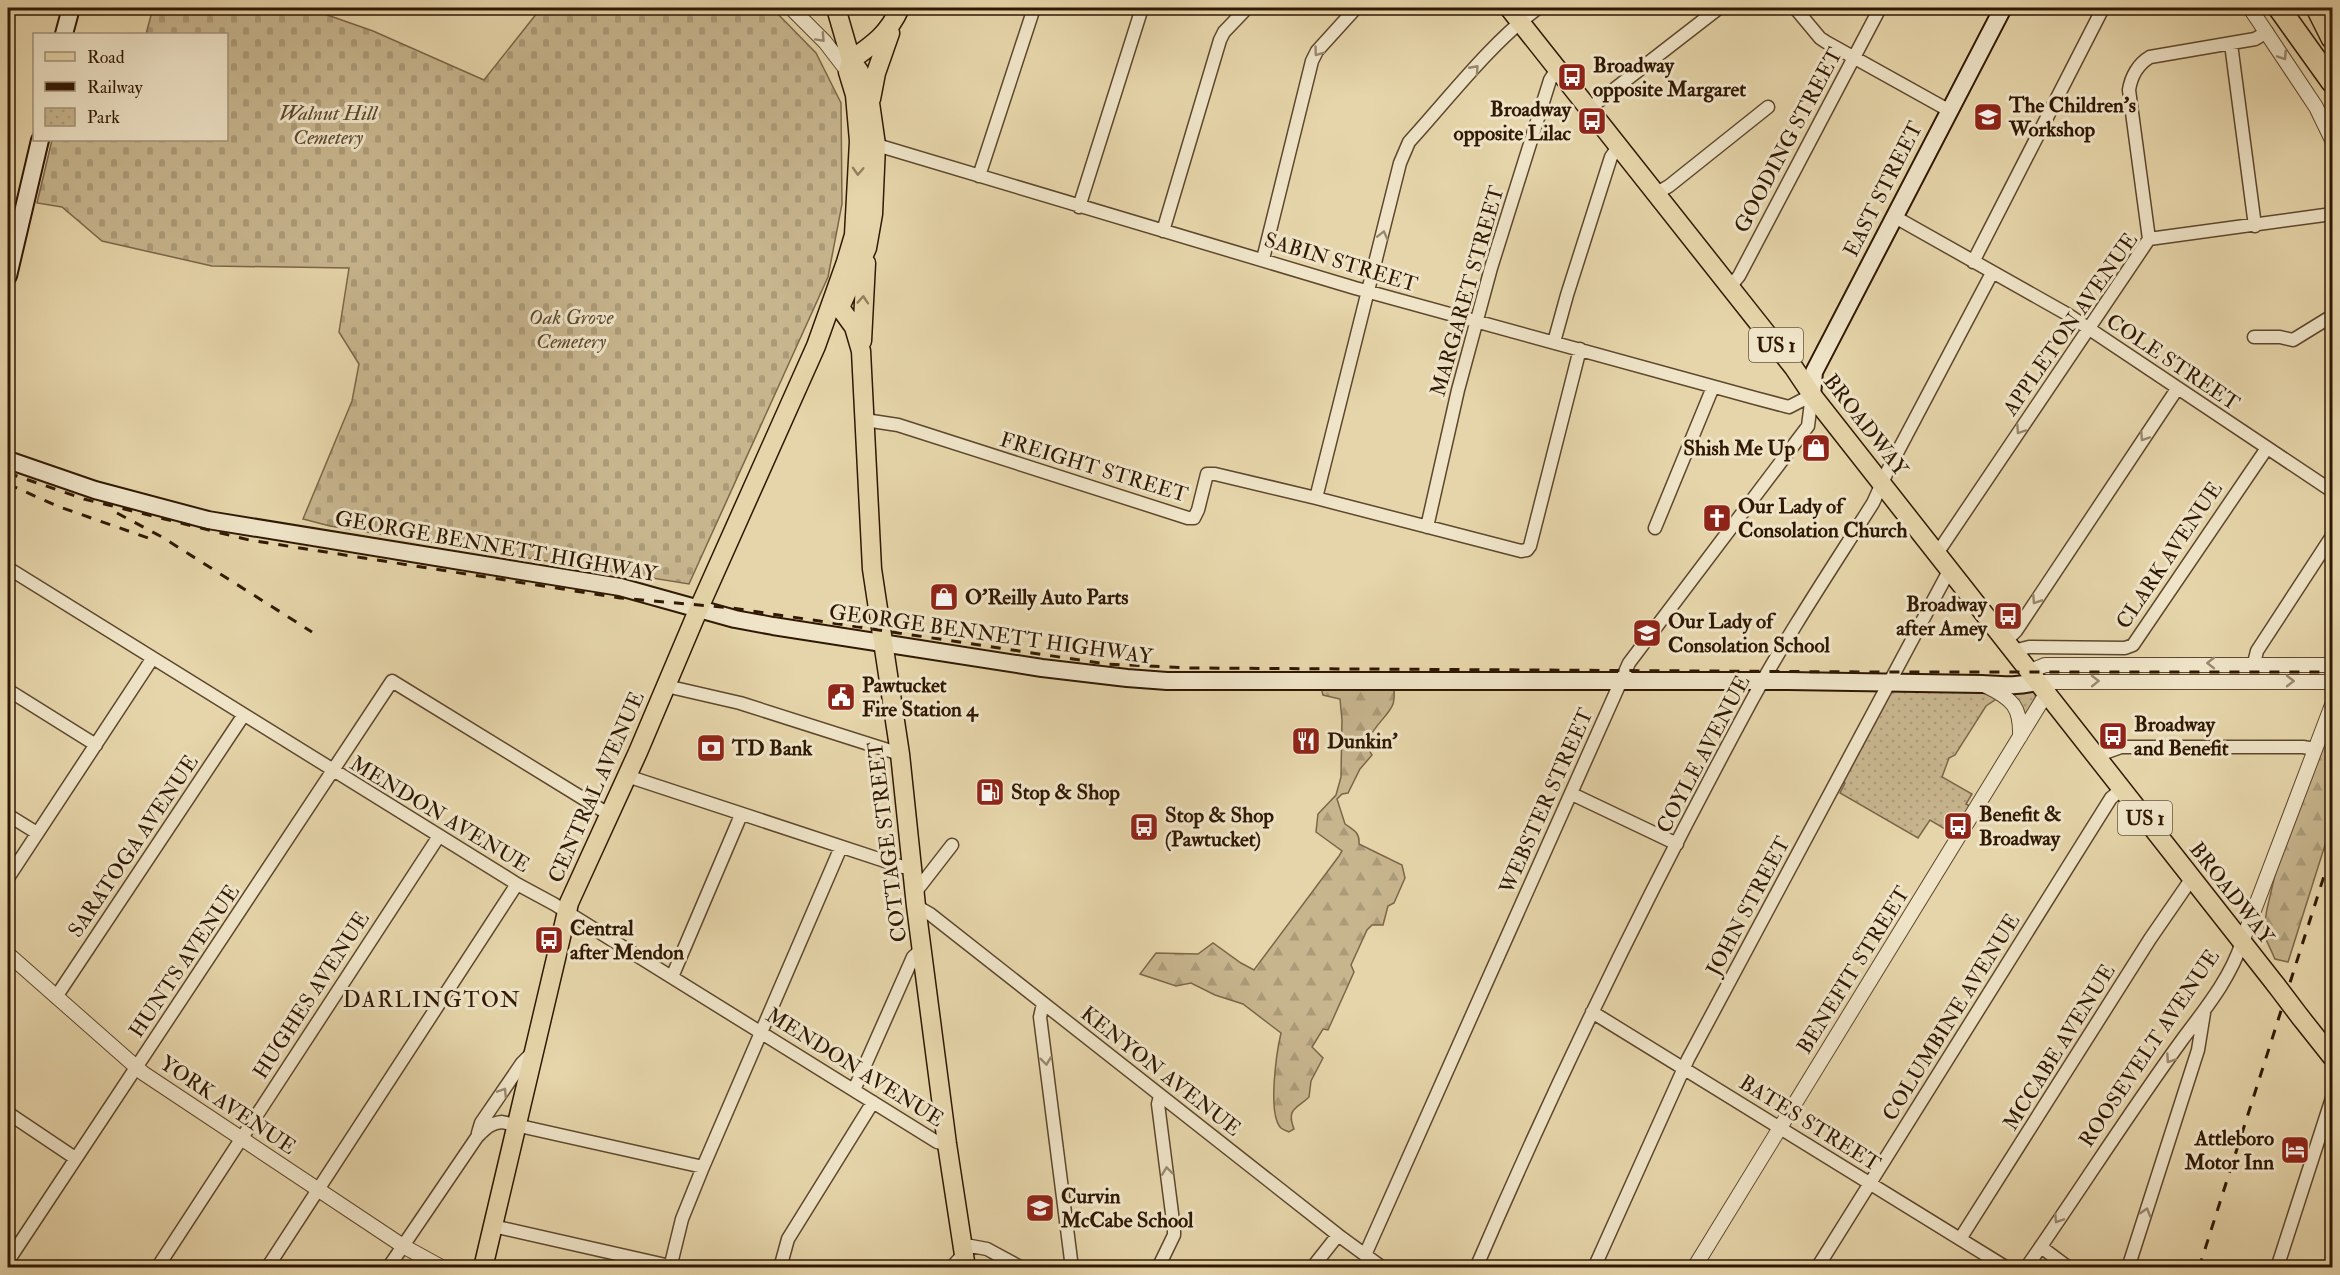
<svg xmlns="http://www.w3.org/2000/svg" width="2340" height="1275" font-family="'IM FELL Double Pica',serif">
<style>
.forest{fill:url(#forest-firs);stroke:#7c6648;stroke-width:1.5}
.cemetery{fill:url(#cemetery-stones);stroke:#7c6648;stroke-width:1.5}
.park{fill:url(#park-dots);stroke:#7c6648;stroke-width:1.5}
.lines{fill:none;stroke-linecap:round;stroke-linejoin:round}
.minor-casing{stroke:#5e472d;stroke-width:15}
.tertiary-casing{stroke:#5e472d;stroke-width:16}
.secondary-casing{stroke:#301803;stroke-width:20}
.primary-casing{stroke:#301803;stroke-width:21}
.motorway-casing{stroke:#301803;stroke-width:24}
.minor{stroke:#efe4c8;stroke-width:12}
.tertiary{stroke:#efe4c8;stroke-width:14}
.secondary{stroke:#efe4c8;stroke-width:16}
.primary{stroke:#e6d5aa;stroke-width:18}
.motorway{stroke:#e6d5aa;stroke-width:21}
.rail{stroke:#301803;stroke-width:3;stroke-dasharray:10 10;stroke-linecap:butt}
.primary-bridge-casing{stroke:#301803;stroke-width:21;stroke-linecap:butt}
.primary-bridge{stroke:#e6d5aa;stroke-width:18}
.oneway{stroke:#99886f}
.oneway2{stroke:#94805f}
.labels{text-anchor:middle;stroke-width:6;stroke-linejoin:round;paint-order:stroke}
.shield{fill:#efe4c8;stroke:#69553e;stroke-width:1.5}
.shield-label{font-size:20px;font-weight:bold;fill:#301803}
.poi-label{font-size:21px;font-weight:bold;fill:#301803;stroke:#efe4c8;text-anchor:start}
.park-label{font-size:21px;font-style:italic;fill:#5d472d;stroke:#efe4c8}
.street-label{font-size:21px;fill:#301803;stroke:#efe4c8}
.neighbourhood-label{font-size:22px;letter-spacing:1.5px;fill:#301803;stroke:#efe4c8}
</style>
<defs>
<pattern id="forest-firs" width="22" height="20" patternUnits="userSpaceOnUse" patternTransform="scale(1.5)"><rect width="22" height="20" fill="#c7b58e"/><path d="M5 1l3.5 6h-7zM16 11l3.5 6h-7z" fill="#ab9b79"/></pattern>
<pattern id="cemetery-stones" width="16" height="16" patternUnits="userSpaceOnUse" patternTransform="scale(1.5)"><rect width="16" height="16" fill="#c7b58e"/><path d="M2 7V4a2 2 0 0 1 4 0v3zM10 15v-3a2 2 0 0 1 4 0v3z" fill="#ab9b79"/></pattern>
<pattern id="park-dots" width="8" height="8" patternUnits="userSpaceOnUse" patternTransform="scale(1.5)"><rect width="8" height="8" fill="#c7b58e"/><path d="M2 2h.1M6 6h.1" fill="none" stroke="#ab9b79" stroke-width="1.8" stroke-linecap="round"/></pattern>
</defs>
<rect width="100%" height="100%" fill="#e6d5aa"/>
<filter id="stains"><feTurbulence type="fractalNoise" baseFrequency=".00333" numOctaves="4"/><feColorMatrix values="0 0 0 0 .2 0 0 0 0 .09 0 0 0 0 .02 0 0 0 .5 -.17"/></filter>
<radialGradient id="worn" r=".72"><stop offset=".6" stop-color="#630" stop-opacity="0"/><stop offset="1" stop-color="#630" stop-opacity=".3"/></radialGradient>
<path class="forest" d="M1319 680 1394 684C1394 690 1395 698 1393 704 1388 719 1358 736 1372 755L1360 769 1348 793 1342 794 1337 799 1345 824C1354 830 1360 833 1359 844L1402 865 1405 878 1394 903 1388 906 1383 925H1372L1367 930 1351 965 1354 972 1328 1030 1323 1029 1312 1047 1323 1058 1311 1081 1309 1097C1297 1109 1286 1108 1294 1129L1289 1132C1287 1131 1283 1130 1281 1128 1267 1114 1277 1050 1281 1033L1243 1004 1215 995 1191 983 1176 986 1140 974 1156 953 1198 954 1213 943 1241 963 1254 970 1339 856 1342 851 1316 832 1318 814 1336 795 1341 777 1342 720 1340 699 1323 695Z
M2332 699V823L2288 962 2275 959 2265 937 2264 928 2267 909 2291 806Z"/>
<path class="cemetery" d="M153 8H317L316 11 373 31 484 80 541 8H772L816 53 841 103 842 204 828 277 689 584 330 526 303 519 352 401 359 364 339 332 349 268 212 266 102 241 62 207 37 203 52 140H226V34H146Z"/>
<path class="park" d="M2025 679 2036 695 2023 729 2018 717 2001 696 1986 706 1955 755 1949 758 1942 777 1972 794 1966 804 1973 808 1961 826 1955 823 1950 832 1930 820 1918 838 1840 793 1845 783 1835 777 1879 689Z"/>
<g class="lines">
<g class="minor-casing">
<path id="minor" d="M1795 8 1820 38 1826 42 1950 111
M2231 44 2255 226
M1590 108 1719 8
M870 143 1355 288 1755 398 1789 407 1812 395
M979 176 1034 8
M1655 194 1669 186 1768 107
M1079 207 1142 8
M1895 217 2067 314 2332 491
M1163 231 1220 40 1224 32 1247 8
M2149 239 2129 90C2131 77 2138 64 2150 57L2255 39 2267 32
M1263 259 1312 61 1317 51 1356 8
M1973 262 2103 8
M1729 288 1739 276 1880 8
M2254 337H2280L2293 340 2332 316
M1554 342 1567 295 1611 157 1618 147
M865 420 898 425 1188 518H1194L1198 510 1207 474H1215L1316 498 1521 551 1527 550 1530 546 1580 349
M1316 498 1400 163 1409 142C1450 97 1489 45 1538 8
M1427 527 1458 390 1491 268 1550 80 1557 69
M1655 528 1713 387
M1938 552 2149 239 2332 214
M8 568 517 884 554 904 937 1142 947 1144
M2005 642 2016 631 2177 389
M2013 651 2029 647 2125 648 2133 645 2267 448
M2254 663 2257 651 2332 536
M666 686 740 703 900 754
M8 690 96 745
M2096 756 2121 747H2303L2315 749
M627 776 903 867H911
M1572 794 1677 844
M8 815 37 833
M8 878 152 659
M914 894 952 845
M916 906 930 914 1338 1235 1383 1268
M672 977 741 815
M56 997 243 716
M1043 1004 1040 1017 1072 1268
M1592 1012 2007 1268
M854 1090 913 957 922 949
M8 1113 75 1158
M478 1133 481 1123 522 1063 534 1051
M493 1226 670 1266
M1960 1239 2150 939 2192 878
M2041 1247 2069 1268
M1365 1255 1629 663 1808 426 1812 395
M8 1261 392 681 610 815
M157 1268 439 836
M267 1268 517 884
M388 1268 477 1137C485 1129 490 1123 502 1122L703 1167
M670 1268 682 1219 703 1167 841 847
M780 1268 788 1239 873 1102
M951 1268 971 1246 987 1249 1022 1268
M1158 1268 1174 1235V1229L1158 1104 1160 1096
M1312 1268 1338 1235
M1476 1268C1559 1074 1652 885 1752 700 1789 632 1832 568 1873 503L1888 470 1992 273
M1594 1268 1688 1059 1950 569
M1817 1268 2111 798 2122 789
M2026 1268C2079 1192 2128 1114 2182 1040 2205 1009 2230 979 2242 942
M2128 1268 2198 1050 2204 1013
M2277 1268 2332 1098"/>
</g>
<g class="tertiary-casing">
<path id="tertiary" d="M791 8 825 42 848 72
M2250 8 2316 107 2332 140
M2028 672 2045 665H2332
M2036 682H2332
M1986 686C2013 699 2021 707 2020 737
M2242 942 2332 705
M8 954 143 1073 403 1246 443 1268
M1694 1268 2046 694"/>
</g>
<g class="secondary-casing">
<path id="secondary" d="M64 34 71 8
M8 276 40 140
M1812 395 1814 372 2003 8
M8 460 95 490 208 520 620 587 735 619 773 626 1042 668 1127 678 1167 681H1788L1982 684C2002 685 2015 687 2036 682"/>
</g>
<g class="primary-casing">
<path id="primary" d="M836 8 851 60 859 71 870 103 876 145 873 214 867 248 842 303
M1509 8 1794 368 1812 395 2276 985
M871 99 876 73 890 33
M833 298 854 327 861 351 872 569 900 754 916 906 947 1144 966 1268
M862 341 866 263
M2301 1018 2332 1057
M483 1268 569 903 638 752 699 608 816 346 846 262 854 235 859 141 855 95 848 72 851 60C874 44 888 34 900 8"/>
</g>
<g class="motorway-casing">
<path id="motorway" d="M2279 8 2332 82
M2317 8 2332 38"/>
</g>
<use href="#minor" class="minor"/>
<use href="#tertiary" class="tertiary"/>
<use href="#secondary" class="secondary"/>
<use href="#primary" class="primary"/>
<use href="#motorway" class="motorway"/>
<path class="rail" d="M8 473 84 499 249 540 620 598 732 608 1106 664 1190 668 1873 672H2332
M8 484 57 506 154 540
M117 513 162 537 312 632
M2199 1268 2332 851"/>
<g class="primary-bridge-casing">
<path id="primary-bridge" d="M2276 985 2301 1018"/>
</g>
<use href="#primary-bridge" class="primary-bridge"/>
</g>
<defs><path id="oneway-chevron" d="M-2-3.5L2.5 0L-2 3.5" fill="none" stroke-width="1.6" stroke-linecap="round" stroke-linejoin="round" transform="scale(1.5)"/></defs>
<g class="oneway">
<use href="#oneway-chevron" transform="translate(821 38) rotate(47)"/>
<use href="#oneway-chevron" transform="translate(1318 52) rotate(126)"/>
<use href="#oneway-chevron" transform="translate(2283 56) rotate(57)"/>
<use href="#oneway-chevron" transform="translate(1475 69) rotate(-48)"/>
<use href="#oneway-chevron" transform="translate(1383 235) rotate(-76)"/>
<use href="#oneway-chevron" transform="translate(2020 430) rotate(124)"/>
<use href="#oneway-chevron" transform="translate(2144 437) rotate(124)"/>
<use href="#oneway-chevron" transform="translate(2036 600) rotate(123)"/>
<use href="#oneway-chevron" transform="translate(2211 663) rotate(180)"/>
<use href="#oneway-chevron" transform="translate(2095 681) rotate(-1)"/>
<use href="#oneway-chevron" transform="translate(2290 681)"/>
<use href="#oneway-chevron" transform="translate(2170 1059) rotate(124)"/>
<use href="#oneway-chevron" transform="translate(1046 1061) rotate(83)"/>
<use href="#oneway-chevron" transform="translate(503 1092) rotate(-57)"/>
<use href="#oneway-chevron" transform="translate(1167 1171) rotate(-97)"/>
<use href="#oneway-chevron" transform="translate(2146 1212) rotate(-73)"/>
<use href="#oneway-chevron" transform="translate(2058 1219) rotate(123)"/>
</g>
<g class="oneway2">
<use href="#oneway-chevron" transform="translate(858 171) rotate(92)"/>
<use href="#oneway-chevron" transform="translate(863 300) rotate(-86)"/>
</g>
<defs>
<g id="bus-square" transform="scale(1.5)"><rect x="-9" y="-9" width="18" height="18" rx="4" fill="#8f2418" stroke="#efe4c8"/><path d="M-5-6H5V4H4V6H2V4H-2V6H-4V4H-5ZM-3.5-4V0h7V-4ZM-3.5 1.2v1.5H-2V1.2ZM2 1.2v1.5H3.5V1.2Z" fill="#fff"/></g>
<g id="school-square" transform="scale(1.5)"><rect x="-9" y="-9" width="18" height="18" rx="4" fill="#8f2418" stroke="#efe4c8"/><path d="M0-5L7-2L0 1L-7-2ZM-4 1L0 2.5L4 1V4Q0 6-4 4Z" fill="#fff"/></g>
<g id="shop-square" transform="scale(1.5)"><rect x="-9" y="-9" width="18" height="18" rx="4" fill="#8f2418" stroke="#efe4c8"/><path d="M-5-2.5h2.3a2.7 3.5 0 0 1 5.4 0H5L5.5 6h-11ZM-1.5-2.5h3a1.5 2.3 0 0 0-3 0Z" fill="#fff"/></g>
<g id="church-square" transform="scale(1.5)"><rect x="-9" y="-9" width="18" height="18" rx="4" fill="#8f2418" stroke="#efe4c8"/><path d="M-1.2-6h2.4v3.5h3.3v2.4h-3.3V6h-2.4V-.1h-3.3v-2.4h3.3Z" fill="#fff"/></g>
<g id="civic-square" transform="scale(1.5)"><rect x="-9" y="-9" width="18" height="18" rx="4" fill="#8f2418" stroke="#efe4c8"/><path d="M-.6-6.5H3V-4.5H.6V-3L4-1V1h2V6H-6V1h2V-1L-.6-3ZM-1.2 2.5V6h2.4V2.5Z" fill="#fff"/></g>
<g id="restaurant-square" transform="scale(1.5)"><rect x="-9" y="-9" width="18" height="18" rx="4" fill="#8f2418" stroke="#efe4c8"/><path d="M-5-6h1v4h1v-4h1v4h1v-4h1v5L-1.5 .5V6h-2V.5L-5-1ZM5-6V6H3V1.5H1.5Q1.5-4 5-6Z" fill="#fff"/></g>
<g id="bank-square" transform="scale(1.5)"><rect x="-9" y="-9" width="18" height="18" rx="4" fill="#8f2418" stroke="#efe4c8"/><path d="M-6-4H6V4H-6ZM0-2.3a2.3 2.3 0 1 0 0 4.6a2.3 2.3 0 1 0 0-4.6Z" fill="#fff"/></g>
<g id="fuel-square" transform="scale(1.5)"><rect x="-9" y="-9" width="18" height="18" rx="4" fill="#8f2418" stroke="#efe4c8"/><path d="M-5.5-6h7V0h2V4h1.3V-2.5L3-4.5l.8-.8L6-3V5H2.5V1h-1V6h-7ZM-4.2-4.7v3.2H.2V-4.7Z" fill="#fff"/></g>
<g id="hotel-square" transform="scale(1.5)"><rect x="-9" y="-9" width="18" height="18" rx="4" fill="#8f2418" stroke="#efe4c8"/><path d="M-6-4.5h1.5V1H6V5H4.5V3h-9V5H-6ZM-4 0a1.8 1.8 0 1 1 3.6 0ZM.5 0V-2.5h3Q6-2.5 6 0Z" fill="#fff"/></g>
</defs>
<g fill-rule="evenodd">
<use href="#bus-square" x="1572" y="77"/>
<use href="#school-square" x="1988" y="117"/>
<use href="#bus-square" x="1592" y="121"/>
<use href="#shop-square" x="1816" y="448"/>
<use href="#church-square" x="1717" y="518"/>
<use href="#shop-square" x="944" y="597"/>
<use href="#bus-square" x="2008" y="616"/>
<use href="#school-square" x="1647" y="633"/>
<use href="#civic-square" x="841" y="697"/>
<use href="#bus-square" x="2113" y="736"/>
<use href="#restaurant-square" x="1306" y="741"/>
<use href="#bank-square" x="711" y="748"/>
<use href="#fuel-square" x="990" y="792"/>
<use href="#bus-square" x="1958" y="826"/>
<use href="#bus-square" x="1144" y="827"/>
<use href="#bus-square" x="549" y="940"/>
<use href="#hotel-square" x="2295" y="1150"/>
<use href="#school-square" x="1040" y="1208"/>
</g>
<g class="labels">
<g class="shield">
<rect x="1749" y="328" width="54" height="34" rx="4.5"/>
<rect x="2118" y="801" width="54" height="34" rx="4.5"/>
</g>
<g class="shield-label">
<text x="1776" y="352">US 1</text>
<text x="2145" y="825">US 1</text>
</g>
<g class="poi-label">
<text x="1593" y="72">Broadway<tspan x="1593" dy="24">opposite Margaret</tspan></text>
<text x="2009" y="112">The Children’s<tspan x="2009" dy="24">Workshop</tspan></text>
<text x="1571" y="116" text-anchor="end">Broadway<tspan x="1571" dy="24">opposite Lilac</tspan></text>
<text x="1795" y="455" text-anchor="end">Shish Me Up</text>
<text x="1738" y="513">Our Lady of<tspan x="1738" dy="24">Consolation Church</tspan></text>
<text x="965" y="604">O'Reilly Auto Parts</text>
<text x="1987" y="611" text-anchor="end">Broadway<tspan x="1987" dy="24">after Amey</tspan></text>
<text x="1668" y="628">Our Lady of<tspan x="1668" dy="24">Consolation School</tspan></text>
<text x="862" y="692">Pawtucket<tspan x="862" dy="24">Fire Station 4</tspan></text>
<text x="2134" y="731">Broadway<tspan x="2134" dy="24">and Benefit</tspan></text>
<text x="1327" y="748">Dunkin'</text>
<text x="732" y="755">TD Bank</text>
<text x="1011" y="799">Stop &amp; Shop</text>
<text x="1979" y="821">Benefit &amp;<tspan x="1979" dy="24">Broadway</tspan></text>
<text x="1165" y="822">Stop &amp; Shop<tspan x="1165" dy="24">(Pawtucket)</tspan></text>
<text x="570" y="935">Central<tspan x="570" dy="24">after Mendon</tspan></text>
<text x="2274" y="1145" text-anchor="end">Attleboro<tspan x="2274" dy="24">Motor Inn</tspan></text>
<text x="1061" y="1203">Curvin<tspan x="1061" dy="24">McCabe School</tspan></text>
</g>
<g class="park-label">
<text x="328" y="120">Walnut Hill<tspan x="328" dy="24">Cemetery</tspan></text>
<text x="571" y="324">Oak Grove<tspan x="571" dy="24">Cemetery</tspan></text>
</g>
<g class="street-label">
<text transform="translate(1788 140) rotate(-62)" y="7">GOODING STREET</text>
<text transform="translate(1883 189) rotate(-63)" y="7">EAST STREET</text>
<text transform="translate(1341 262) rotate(17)" y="7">SABIN STREET</text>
<text transform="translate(1467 291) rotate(-74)" y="7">MARGARET STREET</text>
<text transform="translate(2070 324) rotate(-55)" y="7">APPLETON AVENUE</text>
<text transform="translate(2173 362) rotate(34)" y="7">COLE STREET</text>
<text transform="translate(1866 425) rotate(52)" y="7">BROADWAY</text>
<text transform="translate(1094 467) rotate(17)" y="7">FREIGHT STREET</text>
<text transform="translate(496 546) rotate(10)" y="7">GEORGE BENNETT HIGHWAY</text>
<text transform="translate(2169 555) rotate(-56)" y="7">CLARK AVENUE</text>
<text transform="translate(991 634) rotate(8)" y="7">GEORGE BENNETT HIGHWAY</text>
<text transform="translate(1703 754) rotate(-62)" y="7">COYLE AVENUE</text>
<text transform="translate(596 787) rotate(-66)" y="7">CENTRAL AVENUE</text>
<text transform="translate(1546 801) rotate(-66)" y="7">WEBSTER STREET</text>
<text transform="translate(440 814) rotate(31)" y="7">MENDON AVENUE</text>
<text transform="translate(887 842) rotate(-97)" y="7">COTTAGE STREET</text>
<text transform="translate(133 846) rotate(-56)" y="7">SARATOGA AVENUE</text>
<text transform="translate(2232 893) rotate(52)" y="7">BROADWAY</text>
<text transform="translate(1748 906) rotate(-62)" y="7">JOHN STREET</text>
<text transform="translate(184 961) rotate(-56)" y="7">HUNTS AVENUE</text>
<text transform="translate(1853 970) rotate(-58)" y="7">BENEFIT STREET</text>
<text transform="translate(311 995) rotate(-57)" y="7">HUGHES AVENUE</text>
<text transform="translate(1951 1017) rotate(-58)" y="7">COLUMBINE AVENUE</text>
<text transform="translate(2059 1047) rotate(-58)" y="7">MCCABE AVENUE</text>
<text transform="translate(2149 1048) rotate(-56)" y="7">ROOSEVELT AVENUE</text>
<text transform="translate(855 1067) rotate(32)" y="7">MENDON AVENUE</text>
<text transform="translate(1161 1071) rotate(38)" y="7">KENYON AVENUE</text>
<text transform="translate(228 1105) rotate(34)" y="7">YORK AVENUE</text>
<text transform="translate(1810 1123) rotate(32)" y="7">BATES STREET</text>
</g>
<g class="neighbourhood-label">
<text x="432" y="1007">DARLINGTON</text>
</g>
</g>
<rect width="2340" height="1275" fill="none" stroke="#e6d5aa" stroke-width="30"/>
<rect x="9" y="9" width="2322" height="1257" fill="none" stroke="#301803" stroke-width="3"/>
<rect x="15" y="15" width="2310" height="1245" fill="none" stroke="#301803" stroke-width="1.5"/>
<rect x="33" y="33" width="195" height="108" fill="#efe4c8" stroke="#a39279" stroke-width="1.5"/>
<rect x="45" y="52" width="30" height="9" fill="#e6d5aa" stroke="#a39279" stroke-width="1.5"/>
<text x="87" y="63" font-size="18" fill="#301803">Road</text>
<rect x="45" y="82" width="30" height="9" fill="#301803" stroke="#a39279" stroke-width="1.5"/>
<text x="87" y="93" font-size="18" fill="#301803">Railway</text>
<rect x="45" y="108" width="30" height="18" fill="url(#park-dots)" stroke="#a39279" stroke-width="1.5"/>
<text x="87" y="123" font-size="18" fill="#301803">Park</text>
<rect width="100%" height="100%" filter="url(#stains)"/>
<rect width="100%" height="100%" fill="url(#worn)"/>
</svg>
